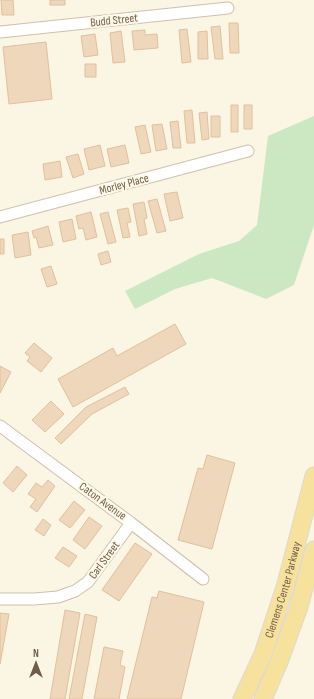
<svg xmlns="http://www.w3.org/2000/svg" width="314" height="699" font-family="'Sofia Sans Condensed',sans-serif">
<style>
.green{fill:#cce8c2}
.building{fill:#efd7bb;stroke:#e1c09c}
.lines{fill:none;stroke-linecap:round;stroke-linejoin:round}
.minor-casing{stroke:#cec0ad;stroke-width:13}
.primary-casing{stroke:#ddd8d4;stroke-width:19}
.minor{stroke:#fff;stroke-width:11}
.primary{stroke:#f7e29d;stroke-width:17}
.labels{text-anchor:middle;stroke-width:4;stroke-linejoin:round;paint-order:stroke}
.street-label{font-size:12px;fill:#725d4a;stroke:#fef9e8}
</style>
<rect width="100%" height="100%" fill="#fbf5e3"/>
<path class="green" d="M314 116V225L294 285 266 299 212 278 175 289 135 309 125 291 199 254 239 241 257 225 268 136Z"/>
<path class="building" d="M1 0H13L14 15H2Z
M50 0H65V5H50Z
M229 23H238L239 53H230Z
M220 26 223 59H215L211 27Z
M187 29 191 62 182 63 179 30Z
M145 30V35L157 34 158 48 134 50 132 31Z
M121 31 125 62 113 63 110 33Z
M207 31 208 59H198V32Z
M95 34 98 55 84 57 81 36Z
M46 42 52 99 9 104 3 47Z
M85 64H96V77H85Z
M231 105H238V132H231Z
M244 105H252V129H244Z
M192 110 195 143H187L184 111Z
M207 112 209 139 202 140 199 113Z
M211 116H220V137H211Z
M178 121 181 148H173L170 122Z
M162 124 167 149 156 151 152 125Z
M145 125 151 152 141 154 135 127Z
M100 145 105 166 89 170 84 149Z
M125 145 129 163 111 167 107 149Z
M78 154 84 174 73 178 66 157Z
M60 161 62 177 45 180 43 164Z
M177 192 183 218 170 221 164 194Z
M157 199 166 231 157 233 148 201Z
M144 202 147 218 144 219 147 234 139 236 133 204Z
M128 208 131 222 127 223 130 237 123 238 117 210Z
M91 212 97 237 86 240 83 228 79 229 76 216Z
M108 212 116 242 108 244 100 214Z
M72 219 76 239 63 242 59 222Z
M48 226 53 245 39 248 36 237 34 238 32 231Z
M28 232 31 255 15 258 12 235Z
M0 239H4V254H0Z
M108 251 111 262 101 265 98 254Z
M51 266 57 284 47 287 41 269Z
M175 324 186 344 73 407 58 379 113 348 117 356Z
M34 343 52 358 41 372 27 361 30 357 25 353Z
M0 366 11 372 0 393Z
M125 387 129 394 92 414 61 444 55 438 86 407Z
M51 401 64 414 45 432 32 420Z
M207 455 235 463 212 549 178 540 198 468 203 469Z
M17 466 27 475 13 492 3 483Z
M48 480 55 486 37 512 30 507 36 499 28 494 36 483 42 487Z
M74 501 85 510 70 528 59 520Z
M89 517 102 526 85 549 73 540Z
M43 519 51 525 44 536 35 530Z
M135 543 152 554 119 601 102 590Z
M63 547 77 556 69 567 55 558Z
M159 591 204 602 181 699H127L152 597 157 598Z
M65 610 80 613 65 699H50Z
M0 613 9 614 0 664Z
M85 614 97 617 82 699H69Z
M104 647 123 651 120 665 125 667 119 699H94Z"/>
<g class="lines">
<g class="minor-casing">
<path id="minor" d="M0 32 228 8
M0 217 248 151
M0 426 131 523 203 579
M0 599H34L58 597 75 591 88 582 131 523"/>
</g>
<g class="primary-casing">
<g id="primary">
<path id="s1" d="M242 699 263 654 286 584 314 476"/>
<path d="M263 699 279 662 299 607 314 550"/>
</g>
</g>
<use href="#minor" class="minor"/>
<use href="#primary" class="primary"/>
</g>
<g class="labels">
<g class="street-label">
<text transform="translate(114 20) rotate(-6)" y="4">Budd Street</text>
<text transform="translate(124 184) rotate(-15)" y="4">Morley Place</text>
<text transform="translate(103 501) rotate(36)" y="4">Caton Avenue</text>
<text transform="translate(104 560) rotate(-54)" y="4">Carl Street</text>
<text dy="4" stroke="none"><textPath href="#s1" startOffset="117">Clemens Center Parkway</textPath></text>
</g>
</g>
<g transform="translate(36 663)" stroke="#fef9e8" stroke-width="3" paint-order="stroke">
<path d="M0-3L7 15L0 10L-7 15Z" fill="#725d4a"/>
<text y="-6" font-size="11" font-weight="bold" text-anchor="middle" fill="#725d4a">N</text>
</g>
</svg>
